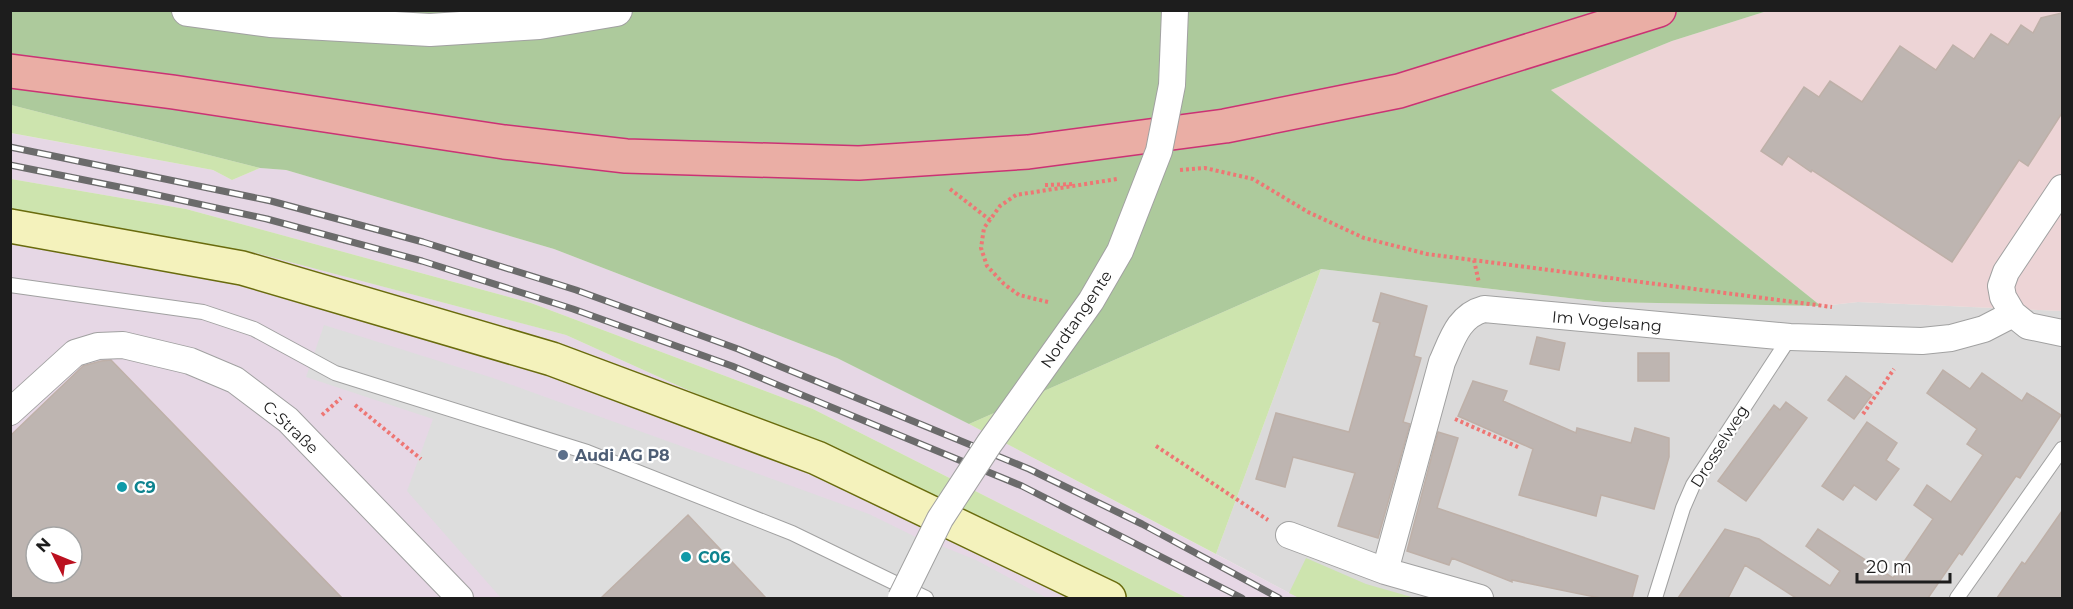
<svg xmlns="http://www.w3.org/2000/svg" width="2073" height="609" font-family="Montserrat,sans-serif">
<style>
.residential{fill:#dbdada}
.commercial{fill:#edd4d6}
.industrial{fill:#e6d7e5;fill-rule:evenodd}
.grass{fill:#cde4ae}
.forest{fill:#adca9c}
.parking{fill:#ddd}
.building{fill:#beb5b1;stroke:#beb0a8;stroke-width:1.5;fill-rule:evenodd}
.lines{fill:none;stroke-linecap:round;stroke-linejoin:round}
.service-casing{stroke:#a1a1a1;stroke-width:16}
.minor-casing{stroke:#a1a1a1;stroke-width:28}
.tertiary-casing{stroke:#a1a1a1;stroke-width:34}
.secondary-casing{stroke:#696b0d;stroke-width:36}
.trunk-casing{stroke:#cb3274;stroke-width:36}
.path{stroke:#ee7674;stroke-width:4;stroke-dasharray:3 3;stroke-linecap:butt}
.service{stroke:#fff;stroke-width:14}
.minor{stroke:#fff;stroke-width:26}
.tertiary{stroke:#fff;stroke-width:32}
.secondary{stroke:#f4f2bc;stroke-width:33}
.trunk{stroke:#eaaea5;stroke-width:33}
.rail-casing{stroke:#6b6b6b;stroke-width:7}
.rail{stroke:#fff;stroke-width:4.5;stroke-dasharray:14;stroke-linecap:butt}
.minor-bridge-casing{stroke:#a1a1a1;stroke-width:28;stroke-linecap:butt}
.minor-bridge{stroke:#fff;stroke-width:26}
.service-dot{fill:#5c6f8a;stroke:#fff;stroke-width:2}
.culture-dot{fill:#0f9aa8;stroke:#fff;stroke-width:2}
.labels{text-anchor:middle;stroke-width:4.5;stroke-linejoin:round;paint-order:stroke}
.street-label{font-size:16px;fill:#1d1d1d;stroke:#fff}
.service-label{font-size:16px;font-weight:bold;fill:#4e5e75;stroke:#fff;text-anchor:start}
.culture-label{font-size:16px;font-weight:bold;fill:#0d838f;stroke:#fff;text-anchor:start}
</style>
<rect width="100%" height="100%" fill="#eeeae4"/>
<path class="residential" d="M1321 269 1603 302 1821 306 1858 302 2062 311V598H1299L1216 554Z"/>
<path class="commercial" d="M1767 11H2062V311L1858 302 1821 306 1551 90 1672 41Z"/>
<path class="industrial" d="M10 133 213 170 232 180 260 168 286 170 554 249 837 358 969 424 1299 598H1187L813 409 531 303 186 209 11 179Z
M11 222 253 252 566 335 838 458 1120 598H11ZM36 537H72V573H36Z"/>
<path class="grass" d="M11 105 260 168 232 180 213 170 11 133Z
M11 179 186 209 531 303 813 409 1187 598H1120L838 458 566 335 252 252 180 242 11 228Z
M1321 269 1216 554 969 424Z
M1306 558 1366 584 1415 598H1299L1289 593Z"/>
<path class="forest" d="M11 11H1767L1672 41 1551 90 1821 306 1603 302 1321 269 969 424 837 358 554 249 286 170 260 168 11 105Z"/>
<path class="parking" d="M324 325 493 378 869 514 922 540 891 598H766L688 515 601 598H501L407 491 433 419 306 377Z
M934 543 976 560 1047 598H905Z"/>
<path class="building" d="M2062 13V113L2028 166 2019 160 1952 262 1812 170 1811 172 1788 156 1782 165 1761 151 1804 87 1819 97 1830 81 1862 102 1900 46 1936 70 1953 45 1974 59 1991 34 2008 45 2021 25 2033 33 2041 18Z
M1381 293 1427 306 1414 356 1421 358 1403 422 1410 424 1378 538 1338 526 1355 473 1293 457 1285 487 1256 479 1276 413 1349 432 1380 323 1373 321Z
M1537 337 1565 343 1559 370 1530 364Z
M1638 353H1669V381H1638Z
M111 360 342 598H10V436L83 366 101 361ZM36 537H72V573H36Z
M1943 370 1970 389 1982 373 2022 401 2027 393 2061 415 2020 478 2016 476 1962 555 1959 553 1928 598H1796L1745 565 1728 598H1678L1725 529 1759 539 1830 586 1840 571 1806 546 1818 529 1893 578 1933 519 1914 505 1927 485 1951 502 1983 455 1967 444 1977 429 1927 393Z
M1846 376 1872 395 1854 419 1828 400Z
M1473 381 1507 391 1503 401 1576 433 1577 428 1631 443 1635 428 1669 438V457L1654 509 1601 495 1596 516 1519 495 1533 449 1458 416Z
M1786 402 1807 418 1746 501 1718 481 1774 405 1780 410Z
M1867 422 1897 443 1886 460 1899 469 1876 500 1854 485 1843 500 1822 486Z
M1438 432 1458 438 1437 508 1638 576 1632 598H1600L1512 580V582L1452 558 1449 565 1407 551Z
M2062 511V598H1997L2022 562 2025 564Z
M688 515 766 598H601Z"/>
<g class="lines">
<g class="service-casing">
<path id="service" d="M10 285 203 312 254 329 335 373 587 452 792 533 926 598
M1655 598 1683 508 1693 485 1790 337
M1957 598 2062 449"/>
</g>
<g class="minor-casing">
<path id="minor" d="M2062 188 2006 272 2001 286 2003 297 2013 314 2028 326 2062 333
M10 412 75 353 98 346 123 345 190 361 235 380 288 420 460 598
M1289 535 1385 571 1480 598
M1385 571 1442 362C1452 340 1458 316 1484 309L1790 337 1922 341 1951 338 1984 329 2013 314"/>
</g>
<g class="tertiary-casing">
<path id="tertiary" d="M188 10 270 21 430 30 539 23 616 10"/>
</g>
<g class="secondary-casing">
<path id="secondary" d="M10 226 242 268 552 359 817 458 1109 598"/>
</g>
<g class="trunk-casing">
<path id="trunk" d="M10 71 173 92 504 142 626 156 859 163 1028 152 1225 126 1399 91 1659 10"/>
</g>
<path class="path" d="M1180 170 1205 168 1253 179 1308 212 1364 238 1427 254 1832 307
M1045 185 1074 184
M950 189 990 220
M1474 260 1479 283
M1048 302 1019 295 1004 284 987 266 981 248 984 228 1000 206 1016 195 1117 179
M355 405 421 459
M1863 414 1894 369
M322 415 341 398
M1455 419 1520 448
M1156 446 1268 520"/>
<use href="#service" class="service"/>
<use href="#minor" class="minor"/>
<use href="#tertiary" class="tertiary"/>
<use href="#secondary" class="secondary"/>
<use href="#trunk" class="trunk"/>
<g class="rail-casing">
<path id="rail" d="M10 147 271 201 423 242 576 290 738 349 1029 469 1142 524 1279 598
M10 165 139 191 267 219 422 261 573 309 732 366 1022 486 1242 598"/>
</g>
<use href="#rail" class="rail"/>
<g class="minor-bridge-casing">
<path id="minor-bridge" d="M901 598 940 519 989 444 1091 301 1120 251 1159 151 1172 85 1175 10"/>
</g>
<use href="#minor-bridge" class="minor-bridge"/>
</g>
<circle class="service-dot" cx="563" cy="455" r="6"/>
<g class="culture-dot">
<circle cx="122" cy="487" r="6"/>
<circle cx="686" cy="557" r="6"/>
</g>
<g class="labels">
<g class="street-label">
<text transform="translate(1076 319) rotate(-56)" y="6">Nordtangente</text>
<text transform="translate(1607 321) rotate(5)" y="6">Im Vogelsang</text>
<text transform="translate(291 427) rotate(43)" y="6">C-Straße</text>
<text transform="translate(1719 446) rotate(-58)" y="6">Drosselweg</text>
</g>
<g class="service-label">
<text x="575" y="461">Audi AG P8</text>
</g>
<g class="culture-label">
<text x="134" y="493">C9</text>
<text x="698" y="563">C06</text>
</g>
</g>
<rect width="2073" height="609" fill="none" stroke="#1d1d1d" stroke-width="24"/>
<g transform="translate(54 555) rotate(313)"><circle r="28" fill="#ffffff" stroke="#a5a5a5" stroke-width="1.5"/>
<path d="M0-4.5L10 22L0 15L-10 22Z" fill="#bb101f"/>
<text y="-9" font-size="16" font-weight="bold" text-anchor="middle" fill="#1d1d1d">N</text>
</g>
<path d="M1857 573v9h93v-9" fill="none" stroke="#1d1d1d" stroke-width="3"/>
<text x="1866" y="573" font-size="18" fill="#1d1d1d" stroke="#ffffff" stroke-width="4.5" paint-order="stroke">20 m</text>
</svg>
